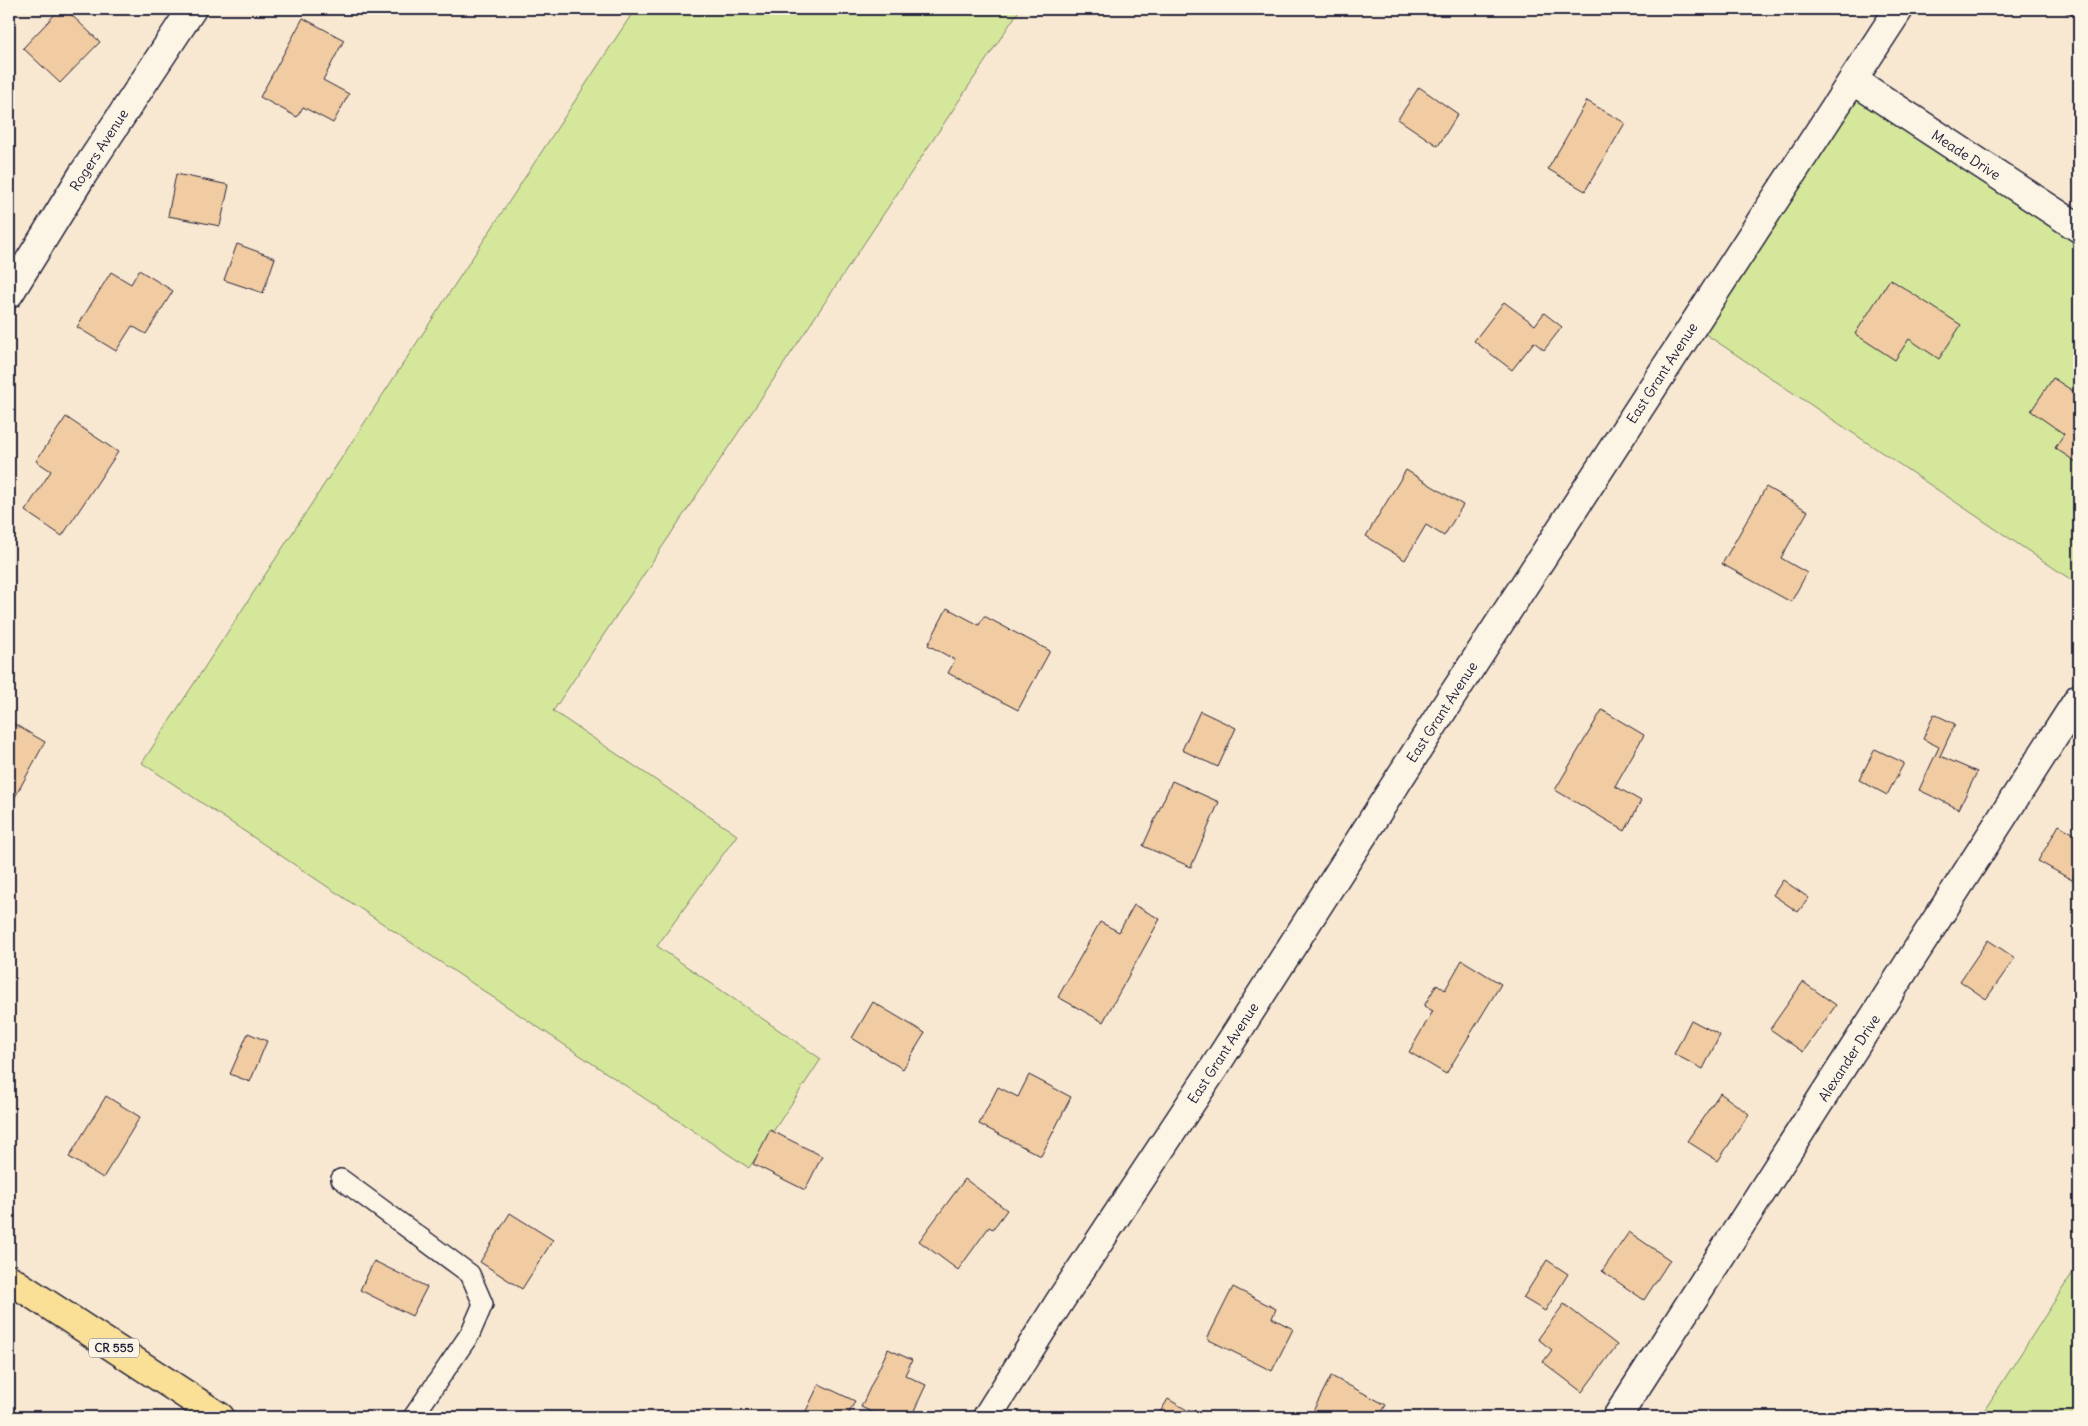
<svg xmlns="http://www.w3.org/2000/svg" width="2088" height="1426" font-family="Delius,sans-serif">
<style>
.green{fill:#d4e79b;stroke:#7b846b}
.building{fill:#f1cba1;stroke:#22223b}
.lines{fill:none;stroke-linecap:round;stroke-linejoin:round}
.service-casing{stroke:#22223b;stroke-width:22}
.minor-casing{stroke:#22223b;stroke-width:31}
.primary-casing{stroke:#22223b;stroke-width:31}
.service{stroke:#fcf5e5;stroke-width:19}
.minor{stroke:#fcf5e5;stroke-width:28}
.primary{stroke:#fadf96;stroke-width:28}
.labels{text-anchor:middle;stroke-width:4;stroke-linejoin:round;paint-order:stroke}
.shield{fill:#fcf5e5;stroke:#63616e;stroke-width:1}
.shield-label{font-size:12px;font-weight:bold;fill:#22223b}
.street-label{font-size:14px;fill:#22223b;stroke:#fcf5e5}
</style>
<rect width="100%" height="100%" fill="#f9e8d1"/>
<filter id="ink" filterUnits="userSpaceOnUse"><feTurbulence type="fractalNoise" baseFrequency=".02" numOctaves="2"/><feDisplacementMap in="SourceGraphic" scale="10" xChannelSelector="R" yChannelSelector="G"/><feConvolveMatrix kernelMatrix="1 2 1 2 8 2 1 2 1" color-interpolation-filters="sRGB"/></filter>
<g filter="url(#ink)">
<path class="green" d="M635 9H1020L553 711 737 835 657 946 821 1059 749 1168 142 763Z
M1850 85 2079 221V585L1692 325Z
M2079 1263V1417H1980Z"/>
<path class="building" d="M60 9H65L100 42 60 83 23 48Z
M2058 9H2079V18Z
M303 18 344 40 323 80 349 94 333 123 303 107 297 117 260 97Z
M1419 87 1458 114 1438 146 1398 119Z
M1587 101 1625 123 1585 191 1548 169Z
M176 174 229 185 220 226 168 216Z
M237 244 275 258 263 293 224 280Z
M139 270 173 291 146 334 132 326 116 351 77 327 111 272 131 284Z
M1890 279 1961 325 1939 359 1909 339 1895 360 1855 334Z
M1504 302 1535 325 1544 313 1562 327 1544 350 1534 342 1512 370 1474 341Z
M2053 378 2079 395V464L2055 448 2064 434 2031 411Z
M66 417 118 452 62 536 25 511 51 471 36 461Z
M1406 470 1463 505 1444 536 1426 525 1405 560 1366 536Z
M1766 487 1808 511 1781 558 1807 573 1791 602 1722 564Z
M947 608 979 625 984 616 1050 651 1018 710 948 673 955 660 928 645Z
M1602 710 1644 735 1615 786 1641 801 1625 831 1555 790Z
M1200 711 1236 728 1218 767 1182 750Z
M1934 714 1955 724 1940 756 1977 772 1959 809 1919 790 1939 747 1923 739Z
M9 721 45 742 9 808Z
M1875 749 1904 763 1887 795 1859 780Z
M1172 781 1219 802 1191 867 1143 846Z
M2059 825 2076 835 2079 829V869L2072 880 2038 861Z
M1783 880 1809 898 1798 912 1773 895Z
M1134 905 1160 919 1103 1022 1058 997 1100 922 1119 932Z
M1988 940 2015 958 1986 999 1960 981Z
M1462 960 1501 984 1446 1074 1409 1052 1433 1011 1424 1006 1437 984 1445 990Z
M1803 982 1836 1005 1803 1052 1770 1029Z
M873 1002 925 1033 903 1069 852 1038Z
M1691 1020 1720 1035 1703 1069 1674 1054Z
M248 1033 267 1041 250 1082 230 1074Z
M1029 1075 1071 1097 1041 1156 979 1124 998 1087 1018 1097Z
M1720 1093 1749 1114 1718 1161 1687 1141Z
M106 1096 140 1117 103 1178 69 1157Z
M770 1130 822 1156 805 1190 753 1164Z
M965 1179 1007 1210 993 1229 989 1227 958 1270 919 1241Z
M510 1213 553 1240 522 1289 480 1262Z
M1629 1232 1670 1260 1644 1300 1602 1271Z
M1547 1260 1568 1274 1545 1311 1523 1298Z
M374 1261 427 1287 412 1316 360 1290Z
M1233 1287 1276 1309 1272 1318 1293 1329 1272 1371 1207 1339Z
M1564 1304 1617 1345 1582 1392 1543 1362 1552 1350 1538 1339Z
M888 1349 912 1360 905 1375 926 1385 911 1417H883L861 1407Z
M1331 1376 1386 1405 1379 1417H1315L1311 1415Z
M819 1384 855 1401 847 1417H803Z
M1168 1399 1199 1417H1157Z"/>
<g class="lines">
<g class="service-casing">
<path id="service" d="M341 1179 470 1274 483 1304 470 1334 413 1417"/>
</g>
<g class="minor-casing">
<path id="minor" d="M1853 80 2079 228
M9 294 83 174 192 9
M987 1417 1060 1301 1214 1068 1452 696 1899 9
M1617 1417 2079 698"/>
</g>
<g class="primary-casing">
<path id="primary" d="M9 1279 220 1417"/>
</g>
<use href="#service" class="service"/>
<use href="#minor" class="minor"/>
<use href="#primary" class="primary"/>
</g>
</g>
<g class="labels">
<rect class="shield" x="89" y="1338.5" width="50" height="19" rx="4"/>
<g class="shield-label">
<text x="114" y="1352">CR 555</text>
</g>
<g class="street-label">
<text transform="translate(99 150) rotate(-57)" y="5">Rogers Avenue</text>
<text transform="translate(1966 155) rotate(33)" y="5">Meade Drive</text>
<text transform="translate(1662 373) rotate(-57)" y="5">East Grant Avenue</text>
<text transform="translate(1442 712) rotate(-57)" y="5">East Grant Avenue</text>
<text transform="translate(1223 1053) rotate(-57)" y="5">East Grant Avenue</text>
<text transform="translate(1849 1058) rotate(-57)" y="5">Alexander Drive</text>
</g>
</g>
<rect width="2088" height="1426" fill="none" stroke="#fcf5e5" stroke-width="30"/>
<rect x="15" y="15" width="2058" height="1396" fill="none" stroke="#22223b" stroke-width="2" filter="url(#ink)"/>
</svg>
